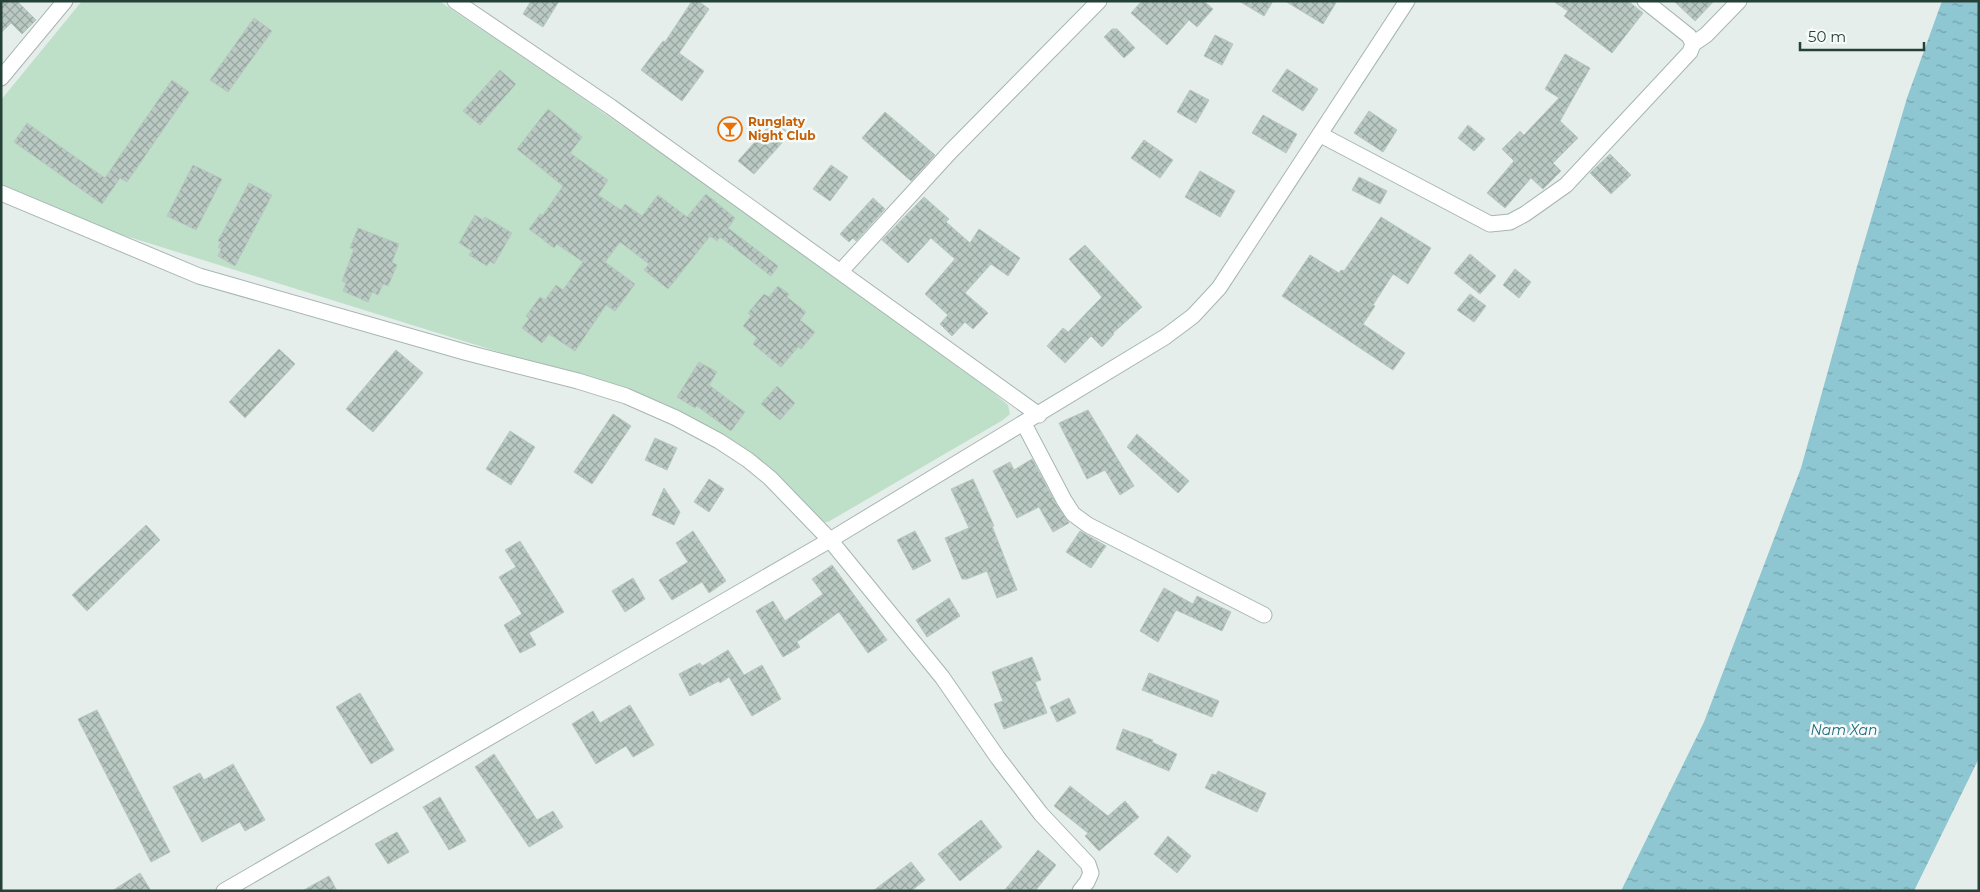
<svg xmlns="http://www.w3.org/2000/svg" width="1980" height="892" font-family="Montserrat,sans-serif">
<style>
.green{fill:#bedfc8}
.water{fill:url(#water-ripples)}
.building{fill:url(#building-cross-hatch);stroke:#b7c8c1}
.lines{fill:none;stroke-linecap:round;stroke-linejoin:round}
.street-casing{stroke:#a7b6b1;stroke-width:17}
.street{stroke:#fff;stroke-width:15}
.labels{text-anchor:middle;stroke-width:5;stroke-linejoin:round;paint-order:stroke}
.food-label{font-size:12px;font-weight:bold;fill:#c56008;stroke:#f6faf8;text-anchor:start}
.water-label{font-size:14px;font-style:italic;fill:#1e6b7c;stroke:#f6faf8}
</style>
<defs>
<pattern id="water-ripples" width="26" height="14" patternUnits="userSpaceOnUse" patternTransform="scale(1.25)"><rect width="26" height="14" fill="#8ec6d2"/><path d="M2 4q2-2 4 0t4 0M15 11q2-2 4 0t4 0" fill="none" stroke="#74a2ab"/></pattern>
<pattern id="building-cross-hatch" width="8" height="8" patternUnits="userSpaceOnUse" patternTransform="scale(1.25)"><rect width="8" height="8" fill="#bac9c3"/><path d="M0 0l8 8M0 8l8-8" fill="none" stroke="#97a59f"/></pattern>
</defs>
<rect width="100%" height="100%" fill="#e5eeea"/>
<path class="green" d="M82 1H439L558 81 954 359 1008 405 1010 414 1003 420 828 522H823L734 441 663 403 113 232 1 185V100Z"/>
<path class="water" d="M1942 1H1979V758L1914 891H1621L1704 722 1801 468 1856 270 1907 98Z"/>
<path class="building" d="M1 1H17L36 20 22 34 11 23 1 33Z
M531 1H559L543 27 523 14Z
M692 1H698L709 9 679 53 704 71 682 101 641 70 663 41 665 42Z
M1142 1H1204L1213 9 1197 27 1189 20 1167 45 1131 13Z
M1239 1H1273L1264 16Z
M1285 1H1337L1323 24Z
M1553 1H1628L1643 13 1612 53 1564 16 1568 11Z
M1674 1H1714L1695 21Z
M254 18 272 31 228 92 210 80Z
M1112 29H1117L1135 48 1124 58 1104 37Z
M1215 35 1233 44 1222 65 1204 56Z
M1565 54 1590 68 1560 121 1578 138 1553 163 1561 171 1543 189 1531 178 1505 208 1487 193 1514 161 1502 149 1520 131 1524 135 1559 98 1545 89Z
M1287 69 1318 89 1303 111 1272 91Z
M500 70 516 84 480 125 463 111Z
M172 80 189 92 127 182 120 178 102 204 14 142 27 123 105 178Z
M1190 90 1209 100 1196 123 1177 112Z
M548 109 582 137 570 153 608 180 598 195 621 210 625 204 642 216 658 195 687 217 706 194 735 218 728 228 778 266 771 276 720 237 717 241 710 236 668 289 644 270 649 264 620 242 605 262 635 284 615 311 606 305 575 351 549 334 542 343 522 328 529 319 526 316 540 297 545 300 556 285 563 290 583 262 557 244 554 248 529 229 540 214 543 215 563 186 517 149Z
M1369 111 1397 130 1383 152 1354 133Z
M885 112 935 155 911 181 862 138Z
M1263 115 1297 134 1286 153 1252 133Z
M774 120 790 134 754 174 738 161Z
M1468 125 1485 139 1474 151 1458 138Z
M1144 140 1173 160 1160 178 1131 158Z
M1610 154 1631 175 1611 194 1590 173Z
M193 165 222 179 196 230 167 216Z
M831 165 848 177 830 201 813 189Z
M1200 171 1235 191 1220 217 1185 197Z
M1359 177 1387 191 1380 204 1352 190Z
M249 183 272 195 235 266 218 256 221 249 218 247 221 242 218 241Z
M924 197 949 219 946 222 970 243 979 229 1020 258 1008 276 991 264 965 293 988 313 973 329 965 322 952 336 940 324 948 315 925 294 955 259 931 238 908 263 882 240Z
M873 198 885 209 856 241 853 238 849 242 840 234Z
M475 215 483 220 485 217 512 233 494 264 490 261 487 266 469 255 472 251 459 243Z
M1381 217 1431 248 1408 284 1393 274 1373 305 1375 306 1363 324 1405 353 1393 370 1282 296 1310 255 1339 273 1341 270 1344 271Z
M358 228 399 244 392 262 397 265 388 286 383 284 378 295 372 292 368 302 343 291 346 283 342 281 354 249 350 248Z
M1085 245 1142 307 1113 333 1114 334 1102 347 1091 336 1065 363 1047 346 1063 328 1068 332 1102 297 1069 259Z
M1470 254 1496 276 1480 294 1454 273Z
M1515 269 1531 282 1519 298 1503 285Z
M778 286 789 294 787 297 806 312 800 320 815 332 801 349 798 347 781 367 753 344 757 338 743 326 751 316 748 313 764 294 769 297Z
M1470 294 1486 306 1474 322 1457 310Z
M279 349 295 364 245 418 229 402Z
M396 350 423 373 373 432 346 409Z
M699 362 717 372 709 385 745 412 731 431 697 406 695 408 677 397Z
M777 386 795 403 780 420 761 404Z
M1088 410 1134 486 1120 495 1105 470 1087 479 1059 423Z
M613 414 631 426 592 484 574 472Z
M510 431 535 447 511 485 486 469Z
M1137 434 1189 481 1178 493 1127 447Z
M655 438 677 448 667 470 645 460Z
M1032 459 1056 504 1069 523 1053 532 1039 507 1017 518 993 471 1010 462 1014 470Z
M709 479 724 489 709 512 694 502Z
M973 479 994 526H992L1017 590 997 598 987 571 967 579H962L945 538 969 528 951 489Z
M664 488 680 512 674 525 652 515Z
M146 525 160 540 87 611 72 595Z
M693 531 726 581 709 593 702 582 672 600 659 580 688 562 676 543Z
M915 531 931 561 913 570 897 540Z
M1080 531 1106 546 1091 568 1066 552Z
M520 541 564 612 529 633 536 645 520 653 504 625 522 614 499 577 516 567 505 550Z
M832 565 887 640 868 653 839 612 797 642 800 647 783 657 756 611 773 601 785 621 823 594 812 579Z
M633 578 645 599 625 612 612 591Z
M1164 588 1193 604 1197 596 1231 612 1222 631 1176 610 1158 642 1140 631Z
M949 598 960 616 927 637 916 620Z
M728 650 744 675 762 665 781 699 752 716 729 677 720 683 719 681 690 696 679 674 700 663 702 666Z
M1032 657 1041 680 1035 682 1047 713 1004 729 994 704 1003 701 992 672Z
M1149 673 1219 701 1212 717 1142 690Z
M360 693 394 750 371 764 336 707Z
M1069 698 1076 713 1057 722 1050 707Z
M630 705 654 745 633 757 626 746 596 764 572 724 593 711 600 723Z
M97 710 170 852 151 862 78 719Z
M1123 729 1153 740 1152 742 1177 754 1169 771 1116 749Z
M494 754 537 820 553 811 563 827 529 847 475 767Z
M233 764 265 820 245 831 240 822 202 842 173 787 200 773 204 780Z
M1218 771 1266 793 1257 812 1205 788 1212 774 1216 775Z
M1070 786 1108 816 1125 801 1139 817 1099 851 1085 836 1088 833 1054 806Z
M440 797 466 841 449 850 423 807Z
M981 820 1002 847 960 881 938 854Z
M397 832 409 852 388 864 375 844Z
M1168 836 1191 856 1177 873 1154 854Z
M1038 850 1056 865 1035 891H1004Z
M911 862 925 880 911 891H873Z
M140 873 151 891H112Z
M329 876 337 891H302Z"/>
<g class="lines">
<g class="street-casing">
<path id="street" d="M455 1 611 107 1039 415
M1645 1 1689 36 1693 44
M1 78 65 1
M1321 135 1490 224 1510 222 1525 214 1566 185 1690 52 1693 44 1706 35 1739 1
M1 193 199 276 468 353 578 381 626 396 676 418 719 441 748 460 770 478 830 540 942 677 998 758 1041 814 1088 864 1091 873 1087 882 1080 891
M841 271 951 151 1099 1
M1024 424 1064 500 1073 514 1088 525 1264 615
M224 891 830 540 1165 337 1193 316 1219 288 1407 1"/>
</g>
<use href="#street" class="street"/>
</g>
<defs>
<g id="bar-ring" transform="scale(1.25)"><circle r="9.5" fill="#f6faf8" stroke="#e8710a" stroke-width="1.5"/><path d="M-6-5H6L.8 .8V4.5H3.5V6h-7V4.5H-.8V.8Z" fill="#e8710a"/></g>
</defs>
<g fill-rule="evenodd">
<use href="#bar-ring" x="730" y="129"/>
</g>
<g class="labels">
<g class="food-label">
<text x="748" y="126">Runglaty<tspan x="748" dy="14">Night Club</tspan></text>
</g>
<g class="water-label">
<text x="1844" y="735">Nam Xan</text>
</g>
</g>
<rect width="1980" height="892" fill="none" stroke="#244039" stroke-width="5"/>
<path d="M1800 42v8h124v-8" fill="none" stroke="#244039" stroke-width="2.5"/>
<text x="1808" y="42" font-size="15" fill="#244039" stroke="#f6faf8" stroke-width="4" paint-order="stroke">50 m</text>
</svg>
